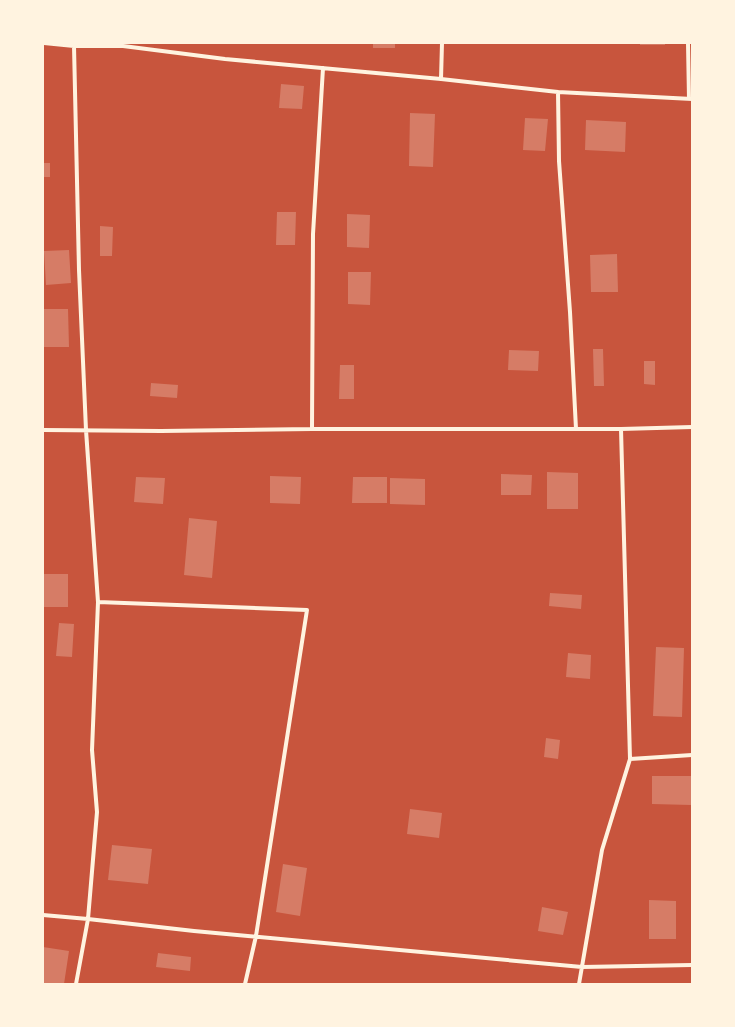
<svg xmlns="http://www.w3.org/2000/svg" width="735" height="1027" font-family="'Noto Serif',serif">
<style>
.building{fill:#d67c66}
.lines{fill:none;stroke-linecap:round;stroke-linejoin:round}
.minor{stroke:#fff3e0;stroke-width:4}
</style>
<rect width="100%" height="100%" fill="#c8553d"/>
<path class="building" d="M373 43H395V48H373Z
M640 43H665V45H640Z
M281 84 304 86 302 109 279 108Z
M410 113 435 114 433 167 409 166Z
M525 118 548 119 545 151 523 150Z
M586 120 626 122 625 152 585 150Z
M43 163H50V177H43Z
M277 212H296L295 245H276Z
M347 214 370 215 369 248 347 247Z
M100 226 113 227 112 256H100Z
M69 250 71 283 46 285 44 251Z
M617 254 618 292H591L590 255Z
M348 272H371L370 305 348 304Z
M43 309H68L69 347H43Z
M593 349H603L604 386H594Z
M509 350 539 351 538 371 508 370Z
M644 361H655V385L644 384Z
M340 365H354V399H339Z
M151 383 178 385 177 398 150 396Z
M547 472 578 473V509H547Z
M501 474 532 475 531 495H501Z
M270 476 301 477 300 504 270 503Z
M136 477 165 478 163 504 134 502Z
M353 477H387V503H352Z
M390 478 425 479V505L390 504Z
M189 518 217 521 212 578 184 575Z
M43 574H68V607H43Z
M550 593 582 595 581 609 549 606Z
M59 623 74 624 72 657 56 656Z
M656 647 684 648 682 717 653 716Z
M568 653 591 655 590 679 566 677Z
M546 738 560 740 558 759 544 757Z
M652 776H691V805L652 804Z
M410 809 442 813 439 838 407 834Z
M112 845 152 849 148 884 108 880Z
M283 864 307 868 300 916 276 912Z
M649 900 676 901V939H649Z
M542 907 568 912 563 935 538 931Z
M43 947 69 951 64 984H43Z
M158 953 191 957 190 971 156 967Z"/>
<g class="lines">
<path class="minor" d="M44 43 74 46
M688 43 689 99
M441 79 442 43
M312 429 313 234 323 68
M576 429 570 312 559 161 558 92 692 99
M43 430 161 431 312 429H621
M98 602 307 610 256 936 245 984
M630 759 692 755
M43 915 88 919 194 931 582 967 692 965
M76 984 88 919 97 812 92 750 98 602 86 430 79 270 74 46H123L225 59 441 79 558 92
M579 984 602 850 630 759 621 429 692 427"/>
</g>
<rect width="735" height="1027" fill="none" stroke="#fff3e0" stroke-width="88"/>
</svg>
